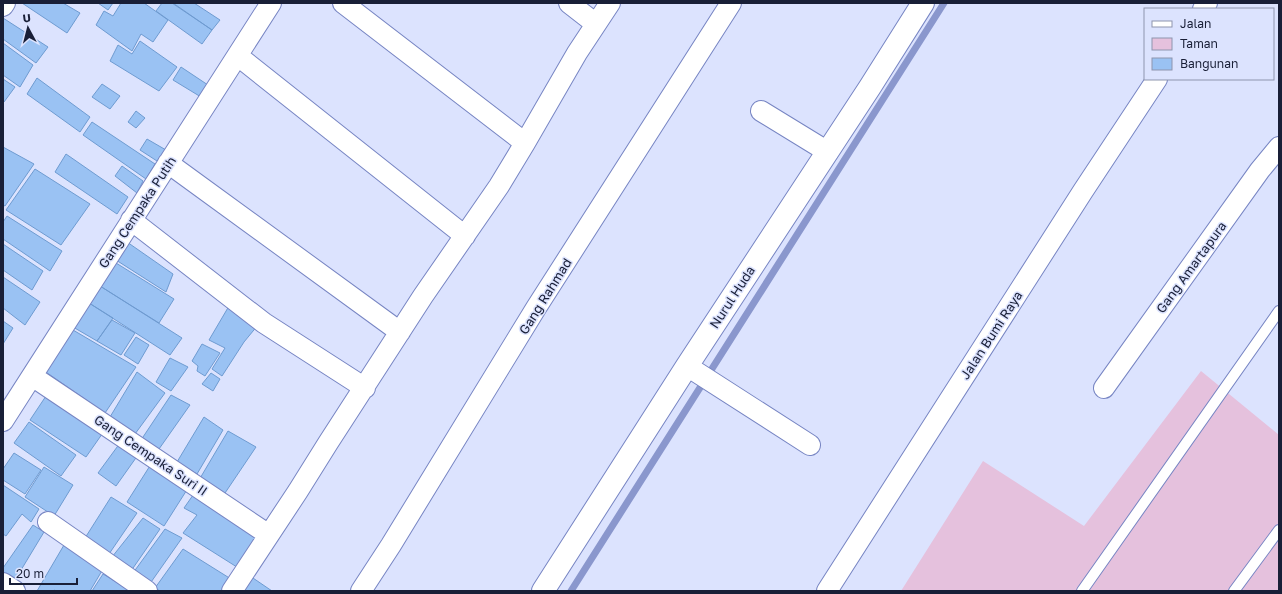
<svg xmlns="http://www.w3.org/2000/svg" width="1282" height="594" font-family="'Golos Text',sans-serif">
<style>
.green{fill:#e5c1dd}
.lines{fill:none;stroke-linecap:round;stroke-linejoin:round}
.stream{stroke:#8a97cd;stroke-width:7}
.building{fill:#9ac2f3;stroke:#6e9bd1}
.lane-casing{stroke:#7785c3;stroke-width:12}
.street-casing{stroke:#7785c3;stroke-width:22}
.secondary-casing{stroke:#7785c3;stroke-width:24}
.lane{stroke:#fff;stroke-width:10}
.street{stroke:#fff;stroke-width:20}
.secondary{stroke:#fff;stroke-width:22}
.labels{text-anchor:middle;stroke-width:3;stroke-linejoin:round;paint-order:stroke}
.street-label{font-size:13px;fill:#191f37;stroke:#dce3fe}
</style>
<rect width="100%" height="100%" fill="#dce3fe"/>
<path class="green" d="M1201 371 1279 435V591H901L983 461 1084 526Z"/>
<g class="lines">
<path class="stream" d="M571 591 944 3"/>
</g>
<path class="building" d="M22 3H63L80 13 67 33Z
M98 3H113L108 10Z
M121 3H144L168 20 153 42 141 34 132 51 96 25 104 11 113 16Z
M162 3H172L212 30 202 44 156 11Z
M173 3H194L220 20 212 30Z
M3 18 48 47 36 63 3 39Z
M140 41 177 67 159 91 110 61 118 45 132 54Z
M3 43 33 65 20 87 3 75Z
M181 67 208 85 201 97 173 80Z
M37 78 90 117 80 132 27 94Z
M3 79 15 87 4 102 3 101Z
M102 84 120 96 110 109 92 97Z
M136 111 145 118 136 128 128 122Z
M92 122 155 164 146 179 83 135Z
M147 139 166 150 157 161 140 150Z
M3 147 34 164 5 206 3 205Z
M66 154 128 197 117 214 55 172Z
M122 166 143 181 137 193 115 176Z
M35 169 90 204 61 245 6 210Z
M7 216 62 251 50 271 3 239V222Z
M127 242 173 274 166 292 116 260Z
M3 244 43 271 32 290 3 270Z
M116 263 174 299 159 323 100 286Z
M3 277 40 302 25 325 3 308Z
M100 286 182 338 170 355 89 303Z
M89 303 113 318 97 341 73 327Z
M229 306 258 325 244 342 222 376 212 369 225 348 209 340Z
M112 320 135 333 121 355 97 341Z
M3 321 13 328 3 344Z
M73 330 136 367 105 413 43 370Z
M136 337 149 345 138 364 124 355Z
M202 344 220 353 205 376 197 371 198 366 192 361Z
M170 358 188 367 171 391 156 382Z
M137 372 165 393 135 434 110 417Z
M211 373 220 379 213 391 202 384Z
M50 390 107 427 86 457 30 420Z
M171 395 190 405 159 449 141 440Z
M204 417 223 430 197 474 177 462Z
M29 422 76 455 61 476 14 443Z
M228 431 256 447 223 496 199 480Z
M120 443 138 455 116 486 98 473Z
M14 453 41 470 25 494 3 480V469Z
M153 461 190 485 164 526 127 502Z
M44 467 73 485 54 516 25 497Z
M3 485 39 509 31 522 22 514 6 536 3 534Z
M198 488 262 533 240 569 183 533 197 515 184 508Z
M111 497 137 513 109 554 85 538Z
M143 518 160 529 131 571 112 557Z
M33 525 44 532 15 580 3 572V568Z
M165 529 182 538 149 585 133 573Z
M64 545 103 569 90 591H56L54 590 53 591H37Z
M183 549 231 579 224 591H160L155 588Z
M103 574 131 591H92Z
M250 576 272 591H239Z"/>
<g class="lines">
<g class="lane-casing">
<path id="lane" d="M1082 591 1279 311
M1234 591 1279 530"/>
</g>
<g class="street-casing">
<path id="street" d="M343 3 525 143
M569 3 596 24
M3 6 5 3
M1203 9 1207 3
M238 56 465 236
M761 111 828 152
M168 163 400 332
M131 220 264 323 365 388
M687 366 810 445
M32 376 269 535
M1104 388 1260 170 1279 147
M3 421 271 3
M48 522 147 591
M3 583 15 591
M232 591 298 491 328 443 423 296 499 186 525 143 577 53 610 3
M361 591 391 545 536 308 731 3
M827 591 1083 191 1157 79"/>
</g>
<g class="secondary-casing">
<path id="secondary" d="M543 591 687 366 870 87 923 3"/>
</g>
<use href="#lane" class="lane"/>
<use href="#street" class="street"/>
<use href="#secondary" class="secondary"/>
</g>
<g class="labels">
<g class="street-label">
<text transform="translate(137 212) rotate(-57)" y="5">Gang Cempaka Putih</text>
<text transform="translate(1191 267) rotate(-54)" y="5">Gang Amartapura</text>
<text transform="translate(545 296) rotate(-58)" y="5">Gang Rahmad</text>
<text transform="translate(732 297) rotate(-57)" y="5">Nurul Huda</text>
<text transform="translate(991 335) rotate(-57)" y="5">Jalan Bumi Raya</text>
<text transform="translate(151 455) rotate(34)" y="5">Gang Cempaka Suri II</text>
</g>
</g>
<rect width="1282" height="594" fill="none" stroke="#191f37" stroke-width="8"/>
<rect x="1144" y="8" width="130" height="72" fill="#dce3fe" stroke="#8e95ae"/>
<rect x="1152" y="21" width="20" height="6" fill="#ffffff" stroke="#8e95ae"/>
<text x="1180" y="28" font-size="12" fill="#191f37">Jalan</text>
<rect x="1152" y="38" width="20" height="12" fill="#e5c1dd" stroke="#8e95ae"/>
<text x="1180" y="48" font-size="12" fill="#191f37">Taman</text>
<rect x="1152" y="58" width="20" height="12" fill="#9ac2f3" stroke="#8e95ae"/>
<text x="1180" y="68" font-size="12" fill="#191f37">Bangunan</text>
<g transform="translate(28 28) rotate(353)" stroke="#dce3fe" stroke-width="3" paint-order="stroke">
<path d="M0-3L7 15L0 10L-7 15Z" fill="#191f37"/>
<text y="-6" font-size="11" font-weight="bold" text-anchor="middle" fill="#191f37">U</text>
</g>
<path d="M10 578v6h67v-6" fill="none" stroke="#191f37" stroke-width="2"/>
<text x="16" y="578" font-size="12" fill="#191f37" stroke="#dce3fe" stroke-width="3" paint-order="stroke">20 m</text>
</svg>
